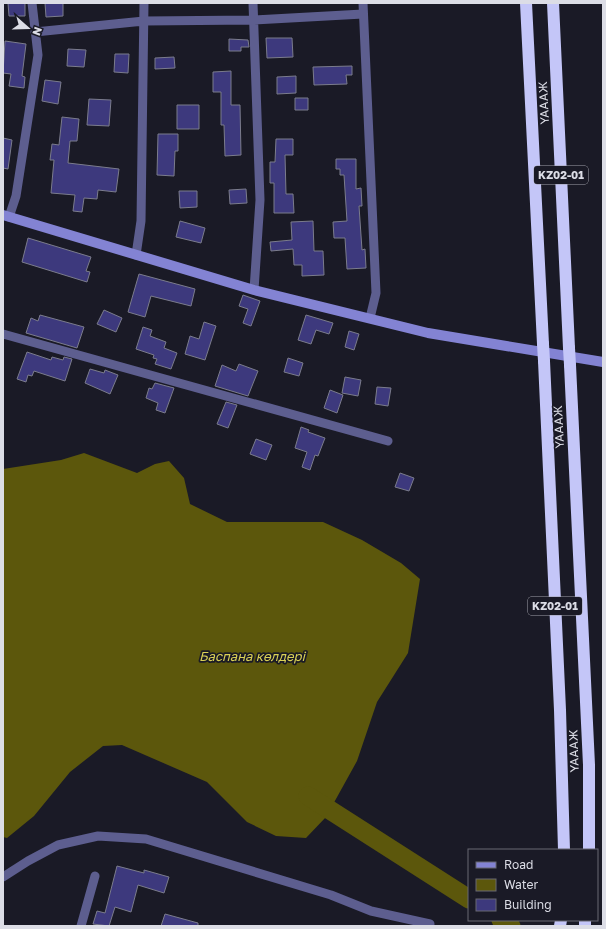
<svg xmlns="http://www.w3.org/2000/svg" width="606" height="929" font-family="'Golos Text',sans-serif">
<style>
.water{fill:#5c570c}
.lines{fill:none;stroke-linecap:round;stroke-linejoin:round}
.river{stroke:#5c570c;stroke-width:19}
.building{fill:#3d397d;stroke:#7b7c8c}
.street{stroke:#5d5e8f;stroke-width:9}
.secondary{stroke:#8383d3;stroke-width:10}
.highway{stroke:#c4c6f8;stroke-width:12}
.highway-bridge{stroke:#c4c6f8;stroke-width:12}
.labels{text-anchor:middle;stroke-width:3.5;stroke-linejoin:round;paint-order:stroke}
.shield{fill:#1a1a26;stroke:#a2a2ac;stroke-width:1}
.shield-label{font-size:11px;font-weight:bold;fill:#dcdde6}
.street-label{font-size:12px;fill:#dcdde6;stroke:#1a1a26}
.water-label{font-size:13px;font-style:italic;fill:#d9d056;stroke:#1a1a26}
</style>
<rect width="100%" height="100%" fill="#1a1a26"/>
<path class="water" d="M84 453 137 473 155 464 169 461 184 478 190 504 227 522H323L362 540 401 563 420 579 408 653 377 702 357 761 326 817 306 838 276 836 247 822 207 782 122 745 103 746 70 772 34 816 7 838 3 837V469L61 460Z"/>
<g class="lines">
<path class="river" d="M308 796 469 899
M501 920 511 926"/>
</g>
<path class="building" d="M8 3H25V16H9Z
M45 3H63V16L46 17Z
M266 38H292L293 57 267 58Z
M229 39 248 40 249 47H241V51H229Z
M5 41 26 44 22 76 25 77 24 88 9 86 11 74 3 73Z
M68 49 86 50 84 67 67 66Z
M115 54H129L128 73 114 72Z
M174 57 175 68 155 69V58Z
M352 66V75H346L347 84 314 85 313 67Z
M231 71V105H240L241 155 225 156 224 125H221V92H213V72Z
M296 76V93L277 94V77Z
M45 80 61 82 58 104 42 101Z
M295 98H308V110H295Z
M89 99 111 100 109 126 87 125Z
M177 105H199V129H177Z
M62 117 79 119 77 141H70L68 163 119 169 116 192 98 190 97 199 84 198 82 212 73 211 75 195 51 193 54 160H50L52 144 59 145Z
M158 134H178V151H175L174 176 157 175Z
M3 138 12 140 8 169 3 168Z
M276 139H293V155H285L286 194H293L294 213H274V183H270V162H275Z
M336 159H356V189L361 188 362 206H359L362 250 365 249 366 268 347 269 345 238H334L333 222 347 221 344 175H340V169H336Z
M246 189 247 203 230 204 229 190Z
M179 191H197V207L180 208Z
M180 221 205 228 201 243 176 237Z
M313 221 314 251H323L324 275 302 276V265H294L293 249 271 251 270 242 292 240 291 222Z
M28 238 91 257 86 271 90 272 87 282 22 262Z
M139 274 195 289 191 306 151 296 145 317 128 312Z
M243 295 260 301 251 326 243 323 248 309 239 306Z
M104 310 122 318 116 332 97 324Z
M40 315 84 327 77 348 26 333 31 318 38 321Z
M306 315 333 323 329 334 316 330 311 344 298 340Z
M204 322 216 326 205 360 185 354 190 336 199 339Z
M143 327 152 330 150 336 166 342 164 348 177 353 171 369 155 364 157 359 153 358 154 355 136 349Z
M349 331 359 334 354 350 345 347Z
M27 352 51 360 52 357 63 360 64 357 72 359 65 381 34 371 32 376 28 375 26 382 17 379Z
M288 358 303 363 299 376 284 372Z
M239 364 258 371 248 396 215 386 222 365 236 371Z
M90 369 104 373 105 370 118 375 110 394 85 383Z
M345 377 361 380 358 396 342 393Z
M155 383 174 388 165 413 156 410 158 403 146 398 149 388 152 389Z
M377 387 391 388 388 406 375 404Z
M330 390 343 395 337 413 324 408Z
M226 402 237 405 228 428 217 424Z
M301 427 309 430 308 432 325 438 318 456 315 455 310 470 302 467 307 452 295 448Z
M256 439 272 445 266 460 250 454Z
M400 473 414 478 409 491 395 487Z
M117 866 144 873V870L169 877 164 893 138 885 131 912 115 907 109 926 93 924 97 911 105 913Z
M165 914 198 923V926H161Z"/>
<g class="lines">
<path class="street" d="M253 3 260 200 254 290
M363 3 376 293 370 318
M35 32 144 21 254 20 363 14
M9 217 16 196 38 55 32 3
M136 255 141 221 144 3
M3 334 388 441
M3 877 28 861 58 845 98 836 146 839 331 895 371 911 430 924
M81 926 95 876"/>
<path class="secondary" d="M3 215 254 290 428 333 603 362"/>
<path class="highway" d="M526 3 543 344
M553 3 569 348
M544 361 560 710 564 850
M570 365 589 765V850
M560 926 561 920
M585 926V920"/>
<path class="highway-bridge" d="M543 344 544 361
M569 348 570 365"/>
</g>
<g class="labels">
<g class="shield">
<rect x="534" y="166" width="54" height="18" rx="3"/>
<rect x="528" y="597" width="54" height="18" rx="3"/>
</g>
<g class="shield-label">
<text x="561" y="179">KZ02-01</text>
<text x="555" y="610">KZ02-01</text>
</g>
<g class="street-label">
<text transform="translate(544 103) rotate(-93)" y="4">ҮАААЖ</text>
<text transform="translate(559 427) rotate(-93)" y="4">ҮАААЖ</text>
<text transform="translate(574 751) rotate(-92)" y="4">ҮАААЖ</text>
</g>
<g class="water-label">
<text x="252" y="661">Баспана көлдері</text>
</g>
</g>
<rect width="606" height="929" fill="none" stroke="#dcdde6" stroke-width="8"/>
<rect x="468" y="849" width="130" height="72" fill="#1a1a26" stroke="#686873"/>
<rect x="476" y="862" width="20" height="6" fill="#8383d3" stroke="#686873"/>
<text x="504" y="869" font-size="12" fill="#dcdde6">Road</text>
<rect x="476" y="879" width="20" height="12" fill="#5c570c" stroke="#686873"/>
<text x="504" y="889" font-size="12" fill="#dcdde6">Water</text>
<rect x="476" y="899" width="20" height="12" fill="#3d397d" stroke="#686873"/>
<text x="504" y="909" font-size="12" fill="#dcdde6">Building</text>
<g transform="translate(28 28) rotate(110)" stroke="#1a1a26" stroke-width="3" paint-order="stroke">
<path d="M0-3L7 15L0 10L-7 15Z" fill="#dcdde6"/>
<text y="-6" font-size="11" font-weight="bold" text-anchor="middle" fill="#dcdde6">N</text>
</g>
</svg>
